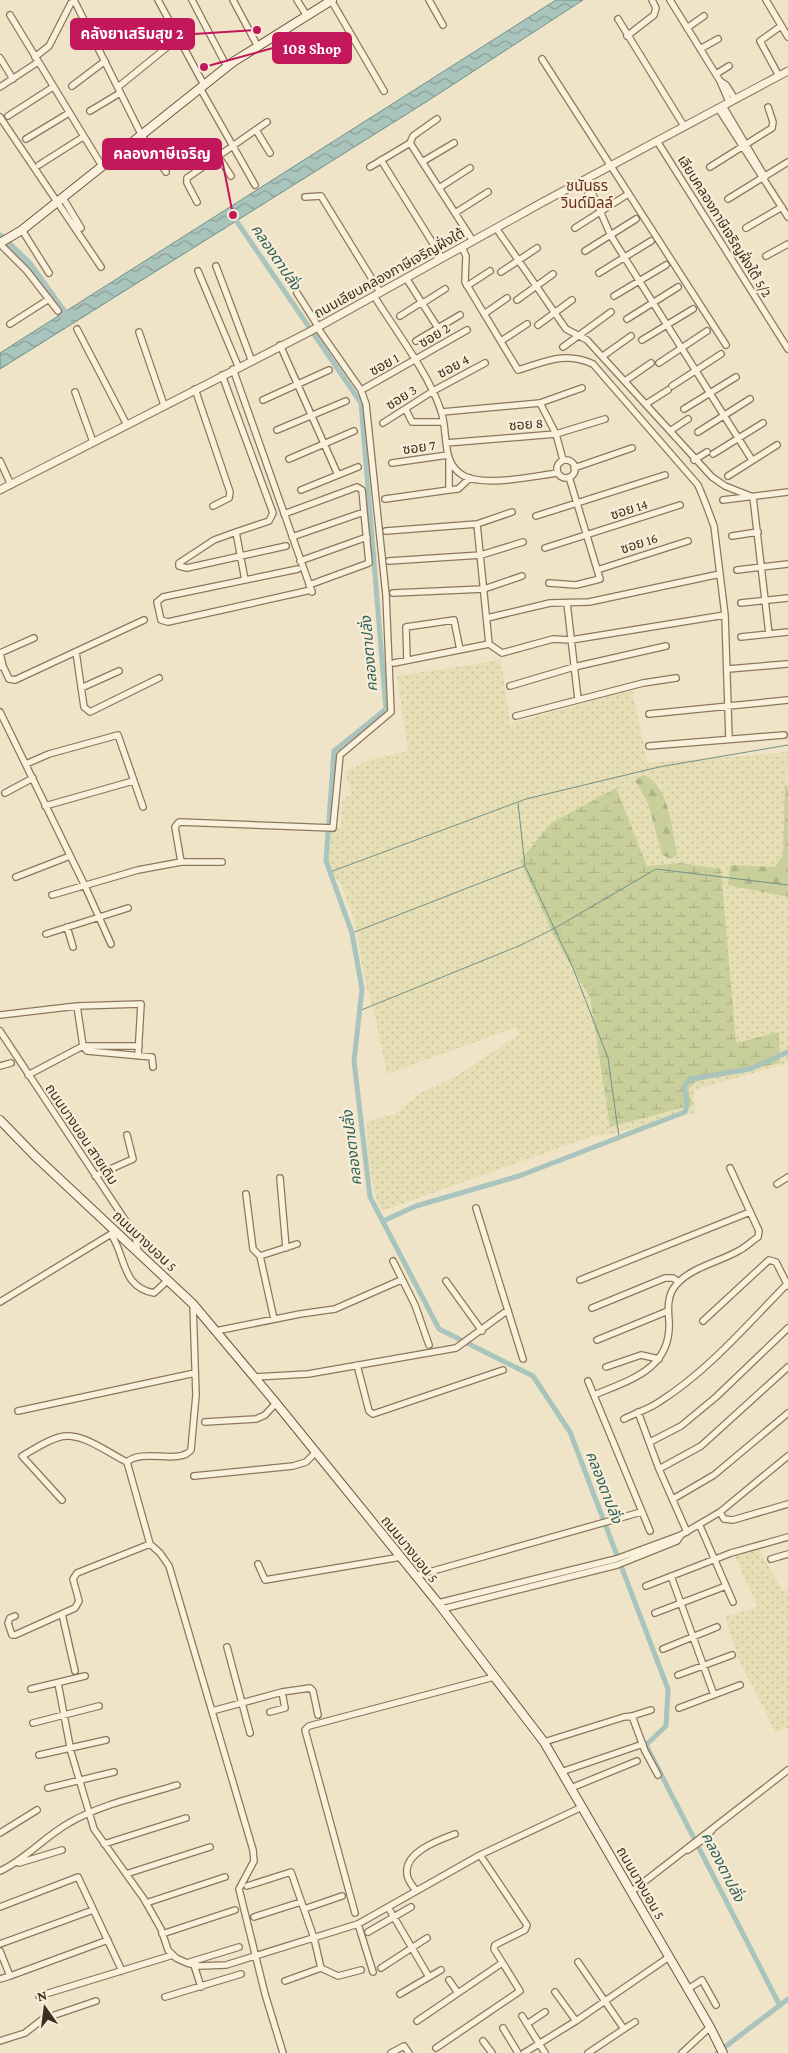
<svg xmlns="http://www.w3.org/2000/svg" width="788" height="2053" font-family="'Crimson Pro','Noto Sans Thai',serif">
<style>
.farmland{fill:url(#farmland-dots);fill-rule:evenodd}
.forest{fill:url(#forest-firs)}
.wetland{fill:url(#wetland-marsh)}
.water{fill:url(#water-waves);stroke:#6f938a}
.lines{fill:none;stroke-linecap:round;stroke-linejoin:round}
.stream{stroke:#6f938a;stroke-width:1}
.canal{stroke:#a9c4bc;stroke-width:5}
.river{stroke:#a9c4bc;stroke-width:9}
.minor-casing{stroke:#8d765c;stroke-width:8}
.tertiary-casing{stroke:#8d765c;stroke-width:9}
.secondary-casing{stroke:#6f573f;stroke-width:10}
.minor{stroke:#faf1dc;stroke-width:5.5}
.tertiary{stroke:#faf1dc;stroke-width:7}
.secondary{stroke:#faf1dc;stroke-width:8}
.labels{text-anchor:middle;stroke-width:4.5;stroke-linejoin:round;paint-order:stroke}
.street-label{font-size:14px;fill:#3d2e20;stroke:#f7eed8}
.neighbourhood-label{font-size:15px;fill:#6b2e1e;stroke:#f7eed8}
.water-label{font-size:15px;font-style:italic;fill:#2f5d5a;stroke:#f7eed8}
.leader{fill:none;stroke:#c2185b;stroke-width:2}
.callout-dot{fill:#c2185b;stroke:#f7eed8;stroke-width:2}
.callout{fill:#c2185b;stroke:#c2185b;stroke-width:2}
.callout-label{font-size:15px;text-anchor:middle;font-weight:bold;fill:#fff}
</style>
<defs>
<pattern id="farmland-dots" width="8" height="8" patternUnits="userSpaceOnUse" patternTransform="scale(1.25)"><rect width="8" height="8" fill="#e6deb5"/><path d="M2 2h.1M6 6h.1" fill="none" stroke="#c6bf9b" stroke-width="1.8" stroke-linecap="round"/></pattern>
<pattern id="forest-firs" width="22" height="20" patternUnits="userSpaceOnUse" patternTransform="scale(1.25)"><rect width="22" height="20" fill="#c9cf9b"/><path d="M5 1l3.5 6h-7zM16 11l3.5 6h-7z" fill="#aeb285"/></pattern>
<pattern id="wetland-marsh" width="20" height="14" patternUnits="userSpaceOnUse" patternTransform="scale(1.25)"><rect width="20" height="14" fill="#c9cf9b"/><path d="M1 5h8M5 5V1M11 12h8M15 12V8" fill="none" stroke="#aeb285"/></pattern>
<pattern id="water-waves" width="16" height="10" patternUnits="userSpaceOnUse" patternTransform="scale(1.25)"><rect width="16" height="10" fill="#a9c4bc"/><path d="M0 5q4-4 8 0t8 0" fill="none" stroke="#8ba098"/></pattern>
</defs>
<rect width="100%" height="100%" fill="#f0e4c8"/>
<path class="farmland" d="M501 660 510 724 632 690 648 763 788 752 783 856 775 867 730 865 728 884 788 897V1063L694 1090 695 1113 606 1135 593 1136 382 1211 375 1195 368 1155 367 1121 395 1114 422 1092 455 1077 519 1035 517 1027 387 1074 376 1021 364 977 356 925 341 884 333 875 327 860 329 827 341 828 342 799 352 794 345 772 369 760 408 751 397 676ZM635 782 659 785 669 811 677 854 656 835 648 803ZM520 861 647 866 681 863 721 869 736 1043 780 1063 695 1082 689 1089 692 1105 610 1127 590 998 555 938Z
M759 1550 783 1591 788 1590V1728L776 1733 739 1660 725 1617 758 1607 734 1555Z"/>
<path class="forest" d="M643 775C669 783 672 830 677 854L672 859 662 855 648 803 635 781Z
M785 785 788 786V897L728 885 730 865 775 867 783 855Z"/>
<path class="wetland" d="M616 788 647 866 681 863 721 869 736 1043 779 1032 780 1063 695 1082 689 1089 692 1105 610 1127 590 998 555 938 520 861 551 823Z"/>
<path class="water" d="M556 0H583L426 102 0 369V353Z"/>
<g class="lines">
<path class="stream" d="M518 803 525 866 573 968 608 1058 619 1137
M330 872 526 799 659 767 788 745
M352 933 524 866
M359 1011 521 945 555 928 656 869 788 885"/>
<path class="canal" d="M233 216 361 403 386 709 334 751 326 861 352 933 362 989 354 1061 370 1197 439 1329 533 1376 570 1432 668 1689 666 1726 646 1745 780 2006
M383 1221 416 1206 519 1176 685 1112 687 1105 684 1086 690 1079 750 1069 788 1052
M717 2053 788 1999"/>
<path class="river" d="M0 237 28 264 67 318"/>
<g class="minor-casing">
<path id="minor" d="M74 0 141 134 166 172
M158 0 204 85
M192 0 227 67
M233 0 257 45
M297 0 307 16
M331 0 384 91
M429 0 443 25
M670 0 720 81 729 102
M766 0 788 37
M10 15 102 166
M618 19 684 126
M687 28 704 16
M627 36 654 15 656 8 652 0
M700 49 718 39
M35 57 49 46 71 3
M0 58 13 79
M542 59 726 345
M716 74 729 66
M779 76 760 41 781 26
M720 81 726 85 735 99
M72 86 105 61
M0 87 38 62
M118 87 166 48
M200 88 255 185
M723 106 765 177
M718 108 788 217
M90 111 120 93
M8 116 53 87
M0 117 101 267
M256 130 270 153
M26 139 69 113
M657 141 788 349
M410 143 473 241
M218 156 231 176
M381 160 442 258
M422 162 454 143
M39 165 83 137
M370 167 410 143 413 136 437 119
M710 167 772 128 773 122 768 107
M586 179 611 236 752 460
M581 181 597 206
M439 188 470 168
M305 197 321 196 380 292
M63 198 81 228
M728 199 788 162
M197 202 187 183V178L267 122
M455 213 488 192
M496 228 566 329 587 340 712 477 725 486 753 497 769 634
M575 228 625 196
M746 228 782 207
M22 230 49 273
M0 244 27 271 58 311
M462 247 466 256 465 282 518 370C545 362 565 351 593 364L698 485 705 502 714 526 725 615 729 739
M585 251 636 219
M766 256 788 244
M216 266 251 359
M198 271 238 366
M501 272 537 248
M599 273 651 241
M406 278 438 328
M467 286 490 271
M297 293 318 326
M374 296C394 328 430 376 441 411 449 433 440 463 464 476 486 487 534 476 558 473
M614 296 666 265
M517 300 553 274
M423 303 445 289
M484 314 507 298
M400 316 422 302
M627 319 678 287
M10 324 49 299
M538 325 572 300
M77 329 127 425
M139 332 164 405
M642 340 693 309
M416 341 460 315
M501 341 527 324
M280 345 338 475 301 490
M563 347 611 312
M603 356 631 336
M659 363 707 331
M233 369 312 592
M222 375 273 513 269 521 236 532 245 580
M625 381 651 363
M672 386 721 354
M365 388 467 330
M195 389 230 492 229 498 213 506
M75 392 93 442
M263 400 329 370
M540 403 556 434 563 460
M646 404 668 390
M684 409 736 377
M406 410 412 422H443
M442 412 540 403 582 388
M383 423 433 391 485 363
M277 430 346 401
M670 431 688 419
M698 432 750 399
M446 443 556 434 605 419
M713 454 763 423
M289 459 354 431
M694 460 707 452
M557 469a9 9 0 1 1 18 0a9 9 0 1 1-18 0Z
M0 461 11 485
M392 463 448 455
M574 468 632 448
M338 475 358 467
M728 476 777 445
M449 490 458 489 470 478
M385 499 449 490V461
M723 500 788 492
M284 514 357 487 362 490 364 512
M536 516 665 475
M477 524 489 644 502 653 553 639 571 640 725 615
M386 531 477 524 512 512
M236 532 214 540 179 563V566L187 568 286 546
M732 536 758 532
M292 537 364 512 369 563 309 585
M545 548 680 505
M300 561 367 537
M389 561 481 555 523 542
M298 569 163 597 157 602 161 620 168 622 311 590
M597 570 688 541
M737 570 788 564
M549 583 576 585 600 579 569 477
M393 593 484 589 522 576
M567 603 578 699
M741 603 788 598
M487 618 550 603 589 602 720 574
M741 637 788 632
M76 652 84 707 90 712 159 678
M407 660 406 627 454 620 460 650
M394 663 489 644
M3 666 0 653 34 638
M0 667 3 666 9 679 15 680 144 620
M728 669 787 664
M510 686 574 667 666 646
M81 688 119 671
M0 712 85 886 111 944
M649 714 788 700
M516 716 643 683 676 678
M649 746 784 735
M26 764 49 754 118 735 143 807
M5 793 33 778
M45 806 133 781
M181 862 175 827 179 822 333 828 340 755 391 712 386 595 366 404 361 390 317 327
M16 877 70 856
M52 895 138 870 181 862H222
M67 927 73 947
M46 934 128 908
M77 1006 83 1046 87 1051 152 1057 153 1067
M0 1015 77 1006 141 1004 138 1056
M0 1031 135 1235 138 1252
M0 1066 11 1063
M28 1075 83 1046H139
M95 1176 133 1159 127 1135
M280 1178 286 1248
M777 1184 788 1177
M246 1194 253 1249 260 1256 274 1319
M476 1208 523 1359
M111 1234C126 1256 121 1287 154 1293L168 1280
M260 1256 297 1244
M393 1261 415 1305 429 1345
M580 1280 750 1212
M446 1281 482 1331
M0 1302 116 1231
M592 1308 665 1278H673L679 1282
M703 1321 769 1260 776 1262 788 1286
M216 1331 300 1314 335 1309 401 1280
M597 1340 668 1311
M357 1365 369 1411 373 1414 503 1370
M606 1367 641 1355 659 1359
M255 1377 308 1374 456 1348 508 1310
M588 1381 650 1531
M594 1395C630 1380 672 1369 669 1321 668 1309 667 1295 676 1285 691 1267 720 1262 740 1250 746 1247 752 1241 758 1237L759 1231 730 1168
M18 1411 195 1373
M638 1412 659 1469 687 1532
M624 1419C636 1413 649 1409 659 1402 708 1371 747 1325 787 1284
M205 1422 256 1419 265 1415 276 1403
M650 1442 681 1426 716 1397 788 1328
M127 1462 150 1544 160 1553 169 1566 253 1850 254 1861 239 1889 265 1994 283 2053
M127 1462C143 1448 179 1465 191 1450L196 1395 193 1304
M659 1469 701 1446 788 1367
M194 1476 293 1466 306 1462 316 1452
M673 1499 714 1475 788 1413
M62 1500 22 1456C33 1450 47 1440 60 1437 81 1431 108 1453 127 1462
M720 1512 724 1519 733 1520 788 1504
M700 1526 733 1602
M771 1559 788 1554
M258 1564 265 1580 401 1557
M415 1576 641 1512
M671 1576 714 1695
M646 1586 731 1553 788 1537
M438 1603 616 1559 681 1535 720 1512 788 1456
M442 1609 617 1565 677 1541 681 1535
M655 1613 726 1586
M62 1614 75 1671
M15 1616 10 1618 8 1623 12 1635H15L75 1608 79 1601 73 1579 77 1573 150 1544
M227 1647 250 1733
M663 1649 717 1627
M678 1675 732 1655
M58 1683 71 1752 94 1829 144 1899 161 1929 168 1950 176 1958 187 1963 199 1966 226 1965 358 1924 480 1855
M31 1689 85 1676
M679 1708 740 1685
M212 1711 282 1692 310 1688 313 1691 318 1715
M270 1712 285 1708 282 1692
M632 1716 651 1710
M33 1723 99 1706
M544 1742 624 1717 632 1716 645 1751 658 1775
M39 1755 106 1740
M561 1772 643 1744
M48 1788 114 1772
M571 1788 637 1761
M0 1833 37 1810
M104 1844 186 1818
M688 1850 705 1838 712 1830
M19 1863 62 1850
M0 1871C26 1859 44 1837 69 1823 101 1804 142 1796 177 1785
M126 1874 210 1847
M247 1886 291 1872 314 1938 321 1968 338 1976 361 1970
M416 1891C413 1886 407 1880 407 1874 404 1852 439 1840 455 1834
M631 1892 788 1770
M146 1903 225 1877
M0 1907 78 1877 122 1971
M388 1907 429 1977
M304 1909 342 1896
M355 1913 305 1730 309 1726 494 1677
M254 1917 301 1902
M358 1924 373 1972
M368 1932 411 1907
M162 1934 235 1910
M0 1944 93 1910
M0 1951 10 1976 108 1940
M578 1962 624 2029 588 2053
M187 1963 239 1947
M194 1965 201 1987
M381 1968 427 1938
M0 1979 10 1976
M449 1980 458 1993
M285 1981 321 1968
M688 1989 702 1980 716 2005
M555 1992 576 2021
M400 1994 441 1970
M39 1996 173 1955
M165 1997 241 1974
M522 2016 545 2053
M417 2021 502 1963
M527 2024 545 2012
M503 2028 518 2053
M624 2029 635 2022
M0 2041 25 2033 43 2019 96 2001
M483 2041 492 2053
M436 2048 520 1991 494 1949 495 1945 525 1930 527 1925 480 1855 582 1807
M391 2053 404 2046 409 2053
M524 2053 576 2021 669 1957
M682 2053 710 2027"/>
</g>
<g class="tertiary-casing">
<path id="tertiary" d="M0 490 309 332 543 202 788 71"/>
</g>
<g class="secondary-casing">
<path id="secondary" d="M0 243 22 230 233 62 332 0
M0 1120 34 1155 193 1304 276 1403 438 1603 544 1742 710 2027 723 2053"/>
</g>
<use href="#minor" class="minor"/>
<use href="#tertiary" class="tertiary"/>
<use href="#secondary" class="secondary"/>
</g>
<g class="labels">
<g class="street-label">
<text transform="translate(725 226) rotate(58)" y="5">เลียบคลองภาษีเจริญฝั่งใต้ 5/2</text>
<text transform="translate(389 273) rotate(-29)" y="5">ถนนเลียบคลองภาษีเจริญฝั่งใต้</text>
<text transform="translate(434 335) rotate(-31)" y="5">ซอย 2</text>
<text transform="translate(384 364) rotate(-29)" y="5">ซอย 1</text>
<text transform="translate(453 366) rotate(-29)" y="5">ซอย 4</text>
<text transform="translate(401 397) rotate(-33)" y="5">ซอย 3</text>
<text transform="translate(526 424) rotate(-5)" y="5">ซอย 8</text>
<text transform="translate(419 447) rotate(-8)" y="5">ซอย 7</text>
<text transform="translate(629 509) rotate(-18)" y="5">ซอย 14</text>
<text transform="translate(639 543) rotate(-18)" y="5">ซอย 16</text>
<text transform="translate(82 1134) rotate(56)" y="5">ถนนบางบอน สายเดิม</text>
<text transform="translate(145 1241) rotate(43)" y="5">ถนนบางบอน 5</text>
<text transform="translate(410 1549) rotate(51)" y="5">ถนนบางบอน 5</text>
<text transform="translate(641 1883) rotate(60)" y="5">ถนนบางบอน 5</text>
</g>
<g class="neighbourhood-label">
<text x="587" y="191">ชนันธร<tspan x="587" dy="17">วินด์มิลล์</tspan></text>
</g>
<g class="water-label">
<text transform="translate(276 257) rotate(56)" y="5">คลองตาปลั่ง</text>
<text transform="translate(369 654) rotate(-95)" y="5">คลองตาปลั่ง</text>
<text transform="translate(352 1148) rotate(-97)" y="5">คลองตาปลั่ง</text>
<text transform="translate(604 1487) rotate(69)" y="5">คลองตาปลั่ง</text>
<text transform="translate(723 1867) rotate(63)" y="5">คลองตาปลั่ง</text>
</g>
</g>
<path class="leader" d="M257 30L194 34M204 67L273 48M233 215L221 154"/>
<g class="callout-dot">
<circle cx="257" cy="30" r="5"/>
<circle cx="204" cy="67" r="5"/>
<circle cx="233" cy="215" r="5"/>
</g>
<g class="callout">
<rect x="71" y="19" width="123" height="30" rx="5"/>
<rect x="273" y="33" width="78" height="30" rx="5"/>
<rect x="103" y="139" width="118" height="30" rx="5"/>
</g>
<g class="callout-label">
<text x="132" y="39">คลังยาเสริมสุข 2</text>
<text x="312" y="54">108 Shop</text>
<text x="162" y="159">คลองภาษีเจริญ</text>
</g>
<g transform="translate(45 2008) rotate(346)" stroke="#f7eed8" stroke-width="4" paint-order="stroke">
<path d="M0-4L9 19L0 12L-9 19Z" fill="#3d2e20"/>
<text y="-8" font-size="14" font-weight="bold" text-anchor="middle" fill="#3d2e20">N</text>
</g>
</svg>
